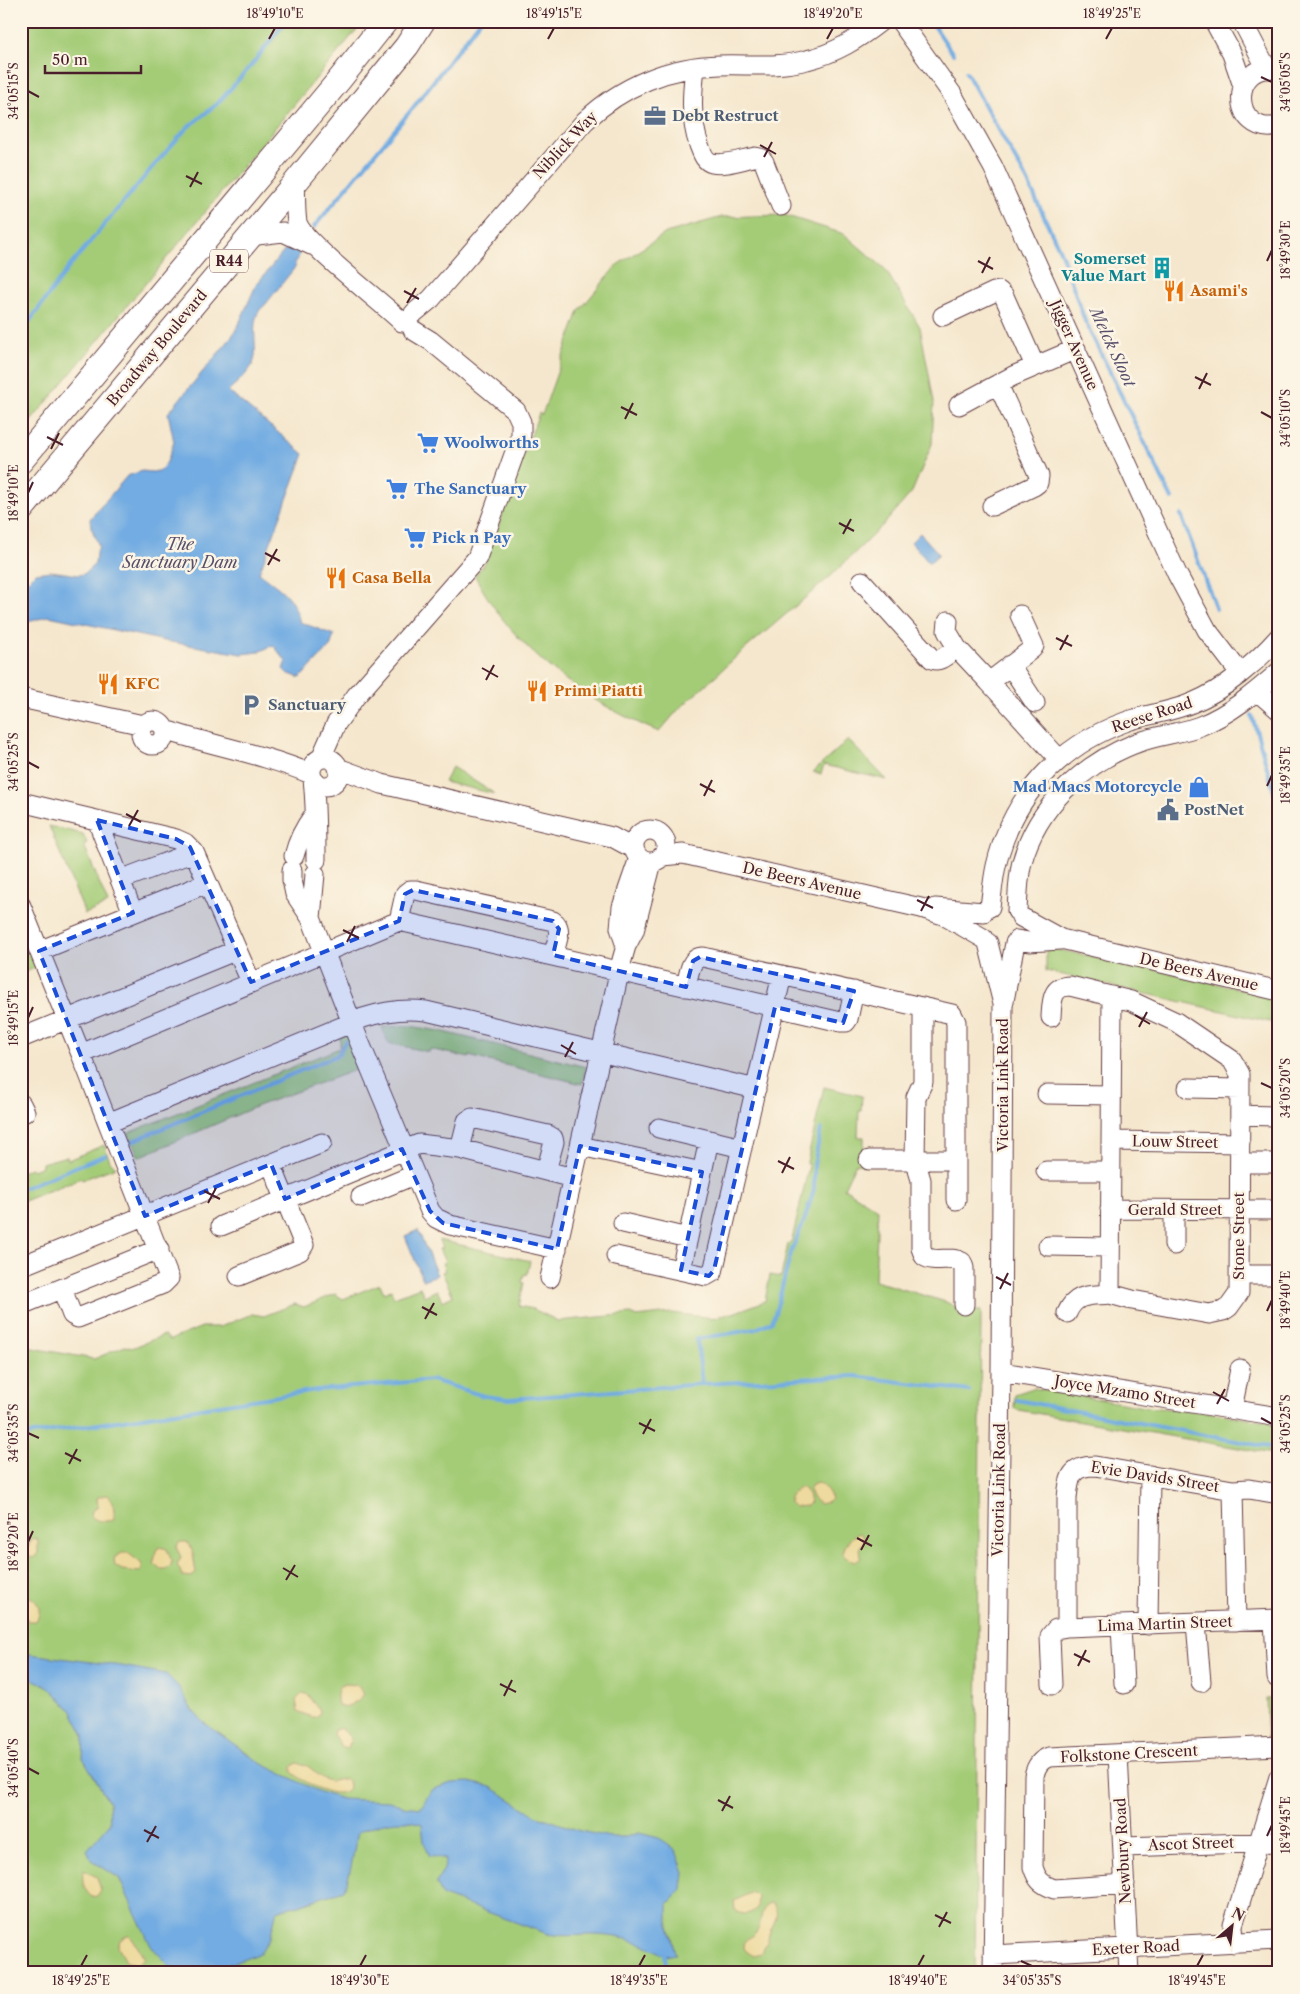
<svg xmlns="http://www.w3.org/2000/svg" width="1300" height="1994" font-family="'Libre Caslon Text',serif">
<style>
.green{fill:#a4cc77;stroke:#777651}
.sand{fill:#eeda9e;stroke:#9c7c64}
.water{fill:#72ace2;stroke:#5e6686}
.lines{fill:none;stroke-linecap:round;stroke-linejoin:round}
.stream{stroke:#72ace2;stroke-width:4}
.minor-casing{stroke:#643d43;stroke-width:21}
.major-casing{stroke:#643d43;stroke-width:26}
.minor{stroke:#fff;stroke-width:19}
.major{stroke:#fff;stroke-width:24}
.marked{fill:#1d4ed8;fill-opacity:0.2;stroke:#1d4ed8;stroke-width:4;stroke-dasharray:10 6;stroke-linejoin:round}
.ticks{fill:none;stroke:#4a1f2b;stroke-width:2}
.labels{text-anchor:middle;stroke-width:5;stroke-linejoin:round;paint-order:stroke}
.shield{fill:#fcf5e5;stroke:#7f5f63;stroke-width:1}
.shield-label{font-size:14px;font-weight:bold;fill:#4a1f2b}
.service-label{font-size:15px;font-weight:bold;fill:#4e5e75;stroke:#fcf5e5;text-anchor:start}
.street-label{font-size:15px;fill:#4a1f2b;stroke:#fcf5e5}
.culture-label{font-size:15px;font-weight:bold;fill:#0d838f;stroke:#fcf5e5;text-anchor:end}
.food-label{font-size:15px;font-weight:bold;fill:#c56008;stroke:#fcf5e5;text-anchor:start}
.shop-label{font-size:15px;font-weight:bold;fill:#366cbe;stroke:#fcf5e5;text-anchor:start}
.water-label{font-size:16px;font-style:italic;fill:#58506b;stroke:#fcf5e5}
.neatline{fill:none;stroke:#4a1f2b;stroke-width:2}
.ticks-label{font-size:12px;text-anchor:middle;fill:#4a1f2b}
</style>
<rect width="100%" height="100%" fill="#fcf5e5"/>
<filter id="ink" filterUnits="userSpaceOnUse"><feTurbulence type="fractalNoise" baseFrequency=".02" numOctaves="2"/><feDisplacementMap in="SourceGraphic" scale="10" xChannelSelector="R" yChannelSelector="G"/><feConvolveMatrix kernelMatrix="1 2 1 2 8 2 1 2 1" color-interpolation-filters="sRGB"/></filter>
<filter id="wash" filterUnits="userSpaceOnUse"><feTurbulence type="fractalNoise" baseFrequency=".0096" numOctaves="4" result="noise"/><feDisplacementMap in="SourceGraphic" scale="20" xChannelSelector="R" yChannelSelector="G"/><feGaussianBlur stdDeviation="1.12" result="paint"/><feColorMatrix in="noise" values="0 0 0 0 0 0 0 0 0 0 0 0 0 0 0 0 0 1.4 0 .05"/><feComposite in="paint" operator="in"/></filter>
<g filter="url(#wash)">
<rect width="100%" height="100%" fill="#f5e7cd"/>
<path class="green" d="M21 21H364L21 433Z
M784 215 844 234 885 269 920 327 934 401 932 444 912 492 884 524 832 575 737 656 678 710 659 732C584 701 513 650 475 576L485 563 539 413 542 415 579 311 617 265 666 233 722 217Z
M848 740 887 780 824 765 821 774 813 772Z
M452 767 495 794 444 782Z
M49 826 83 834 87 843 84 845 108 904 85 914Z
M22 937 25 945H28L37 967 21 974Z
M1046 948 1118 961 1279 998V1024L1046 971Z
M409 1026 440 1031 586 1067 582 1084 469 1056V1058L430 1049 429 1052 388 1043 382 1027Z
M347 1034 356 1054 354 1059 358 1069 260 1105 139 1157 128 1133 340 1048V1037Z
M824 1087 862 1096 861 1111H859L858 1137H864V1166L856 1163 844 1188 878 1209 875 1281 946 1302 956 1307V1311H981L975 1973H21V1346L94 1359 125 1346 132 1348 164 1335 170 1340 202 1327H220L252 1314 264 1316 295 1304 304 1307 335 1294 343 1299 380 1284 384 1293 391 1290 394 1297 420 1287 424 1296 437 1290 442 1301 453 1296 442 1272 445 1271 442 1263 445 1262 439 1249 442 1248 439 1240 530 1261 527 1275 524 1274 522 1282 524 1283 519 1306 533 1309 558 1321 631 1314 637 1317 671 1313 712 1318 733 1313 765 1301 770 1275 781 1277 788 1244 792 1240 809 1166 807 1162Z
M104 1145 110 1161 116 1167 82 1180 81 1178 21 1202V1172L31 1168 33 1170 42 1166V1163L67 1156 68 1160Z
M1033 1388 1145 1407 1208 1412 1279 1424V1455L1018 1410 1014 1408 1015 1394Z
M1266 1699H1279V1741H1268Z"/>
<path class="sand" d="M817 1483C823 1484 831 1493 831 1499L828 1502 820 1504 813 1499 809 1490 812 1485Z
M799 1487 803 1488 808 1494 810 1503 807 1506 795 1507 790 1503V1495Z
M104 1495H108C113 1500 116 1514 113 1520 107 1522 96 1522 91 1516L92 1511 98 1506 97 1498Z
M860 1533 865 1539 860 1547 861 1558 857 1561 848 1559 843 1555C843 1546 851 1535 860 1533Z
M34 1538 38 1540V1555L33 1558 29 1556 27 1552 30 1541Z
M180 1542H187C195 1551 193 1561 196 1572L192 1577 183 1576 177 1565 181 1557 176 1547Z
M160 1547 167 1549 172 1562 170 1567 165 1569H159L154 1563 156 1550Z
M122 1553H128L141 1563 143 1568 140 1572 122 1570 115 1566 114 1558Z
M26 1596C38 1598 43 1611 36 1621H28L21 1611V1598Z
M345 1684 357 1685 364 1694 360 1699 345 1708 339 1706C336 1701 336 1691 340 1686Z
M303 1693 309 1695 313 1703 319 1708 320 1713 316 1717H311L298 1711 296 1700Z
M342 1728 351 1739 348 1748 340 1746 338 1740 333 1735 334 1730Z
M297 1763C310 1763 315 1775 326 1780 333 1783 339 1778 346 1779L348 1781 349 1788C339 1803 302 1781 292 1772V1767Z
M83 1870 97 1877 101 1890 97 1896 92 1897C83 1890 82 1881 83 1870Z
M751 1893 755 1894 758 1897 757 1908C750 1915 743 1916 735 1910L734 1901Z
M769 1903 773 1904C783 1918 768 1927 768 1941L763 1947 761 1954 753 1956 745 1950 743 1944C746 1937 752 1938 756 1933 761 1925 760 1909 769 1903Z
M129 1934 145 1958 138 1964 127 1962 118 1946 120 1940Z"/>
<path class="water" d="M292 247 299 253 298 259 294 264 296 266 265 305C247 318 259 343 254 361 250 373 237 382 228 391L304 454 259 573C282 591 291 593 300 622L334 635 330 647 300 678 287 673 283 669 286 661 273 645 259 652 242 654 165 641 49 616 21 624V587L35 573 51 571 78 575 84 574 95 564 96 554 99 546 91 527 90 519 127 476 142 471 153 472 161 470 167 462 174 442 168 413 231 338 238 326 256 285 285 250Z
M920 533 939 554 929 563 911 542Z
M418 1230 437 1275 423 1280 405 1236Z
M29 1654 122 1666 166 1674 179 1687 192 1710 203 1722 262 1764 320 1792 342 1799 389 1801 403 1806 421 1808 431 1790 451 1783 469 1782 491 1787 535 1815 580 1831 610 1837H626L639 1833 659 1838 676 1851 684 1872 682 1889 668 1904V1921L676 1954 665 1956C644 1941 616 1935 591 1935 576 1935 563 1937 548 1934L443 1896 436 1883 444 1869 445 1859 429 1855 424 1842 422 1824C400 1817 379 1823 358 1832 353 1851 352 1871 344 1890L296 1906 277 1910 270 1938 259 1954 205 1973H176L151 1946 119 1878 91 1860 87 1850 110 1823 109 1802 83 1758 84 1735 71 1710 49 1687 21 1674V1659L26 1660Z"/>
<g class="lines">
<path class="stream" d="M931 21 953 54
M966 72 1027 180 1062 255 1085 321 1172 499
M314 227 412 109 480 21
M21 333 69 267 156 163 187 128 217 104 250 67 286 21
M1181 515 1216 609
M1252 716 1279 808
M123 1145 338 1055 345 1042
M21 1189 105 1155
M702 1384 697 1339 756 1329 772 1321 776 1310 792 1249 804 1221 814 1189V1165L821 1129
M1017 1400 1279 1449
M21 1436 317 1390 432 1380 484 1396 509 1399 702 1384 855 1376 969 1391
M665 1956 667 1973"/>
</g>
</g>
<g filter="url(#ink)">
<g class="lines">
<g class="minor-casing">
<path id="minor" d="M900 21 952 94 993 167 1177 574 1207 630 1240 673
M1214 21 1232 54 1243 86
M1242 21 1267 69
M695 67C692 94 690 118 699 145 702 152 704 161 712 163 725 166 743 159 755 157L761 158 764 162 781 206
M1279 70C1229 58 1229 137 1279 126
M295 183C296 196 295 210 297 222 302 242 382 302 402 322
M249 236 283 232 311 245
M414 313 431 299 585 121C622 86 669 66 720 65 749 64 778 68 807 60 836 53 858 39 881 21
M943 316 994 292 999 291 1004 296 1035 366
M959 405 1013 376 1076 349
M992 506 1034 486 1038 483 1039 476 998 384
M862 581 932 659C941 663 948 653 957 648L989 682
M1020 615 1034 646 1032 649 989 682 1059 759
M948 621 947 631 957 648
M1010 665 1035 703
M1257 691 1279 710
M21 698 143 725
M141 733a12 12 0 1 1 24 0a12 12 0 1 1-24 0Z
M165 730C214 746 264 754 311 774
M321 758 336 724 356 696 477 558 521 435V422L516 411 431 341 413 330
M311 772a14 14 0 1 1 28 0a14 14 0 1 1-28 0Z
M338 768 382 784 612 837 634 849
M313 779C316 806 316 833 316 860
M21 802 176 839 185 843 194 852 251 982
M97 820 133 913
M634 846a16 16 0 1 1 32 0a16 16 0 1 1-32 0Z
M294 856C298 840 304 828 314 815
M662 856 683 854 921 908 943 915 983 938
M292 870V880L295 894 311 918 357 1036 430 1211 436 1218 450 1225 557 1249
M120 880 194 852
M21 906 81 1054 399 921 841 1022H846L848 1019 854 991
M990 907C992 893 993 879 996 866 1012 797 1059 746 1125 722 1147 714 1171 712 1192 703 1224 690 1256 663 1279 637
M935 908 984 912
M1017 911C1018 895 1018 877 1022 862 1037 807 1083 764 1134 744 1155 735 1179 734 1200 726 1230 714 1255 693 1279 672
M1021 917 1061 939 1279 991
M311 918 315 874
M399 921 405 894 410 890H416L553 921C564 928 556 944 553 955
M1017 940 1029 942 1060 940
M988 943 1002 1000
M626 946 620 928 622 907 639 858
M39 951 207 883
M686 987C689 976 689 957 703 957L952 1014 956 1022V1200
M923 1007V1082L916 1097 915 1160 921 1180V1248L924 1256C935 1264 950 1255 962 1262L964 1268V1305
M1051 1017C1052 1002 1051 986 1070 986L1131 1001 1176 1022 1232 1060 1240 1074 1239 1293 1229 1307 1223 1311 1209 1314 1132 1300 1110 1294 1112 996
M21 1038 237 950
M81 1054 108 1123 363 1018C384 1011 403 1008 426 1011L756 1089
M1188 1088 1240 1089
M1047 1094 1110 1095
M21 1104 25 1112 21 1113
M1240 1115 1274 1116
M659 1128 742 1148
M1111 1141 1240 1143
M580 1146 702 1172
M460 1149 467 1121 472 1118 548 1135 553 1138 554 1142 546 1171
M869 1160H956
M1240 1163H1276
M1046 1171H1111
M361 1197 414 1175
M1110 1209 1279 1210
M1174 1210V1245
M623 1223 688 1238
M221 1226 419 1144 460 1149 573 1178
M1048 1246 1109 1247
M616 1256 706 1276 713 1272 782 975
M21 1266 322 1143
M681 1270 709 1140
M1239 1275H1279
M239 1276 300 1251 304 1245 271 1164
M550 1278 622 960 626 946 634 931 652 862
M62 1289 72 1315 78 1318 163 1284 169 1278 108 1123
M21 1305 159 1249
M1067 1313C1076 1292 1091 1296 1110 1294
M1001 1372 1279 1417
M1232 1409 1240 1369
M1233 1490 1249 1489 1279 1494
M1274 1620 1277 1678
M1196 1623 1201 1682
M1148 1625 1150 1475
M1121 1626 1124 1684
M1067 1627V1498C1069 1477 1071 1466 1095 1466L1233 1490 1236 1621
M1052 1685 1050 1636 1056 1629 1067 1627 1279 1619
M1118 1754 1129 1973
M1123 1847 1279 1842
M1125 1884 1054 1889C1041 1884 1037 1880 1033 1867L1034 1776C1036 1766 1040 1760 1049 1757L1279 1746
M1234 1943 1233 1925 1279 1777
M993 1955 1279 1940
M993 1973 1001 1372 1003 1006 1015 943"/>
</g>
<g class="major-casing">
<path id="major" d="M21 461 340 79 386 21
M21 510 295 183 407 46 423 21"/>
</g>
<use href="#minor" class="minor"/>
<use href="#major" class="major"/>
</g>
</g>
<path class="marked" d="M97 820 176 839 190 847 251 982 399 921 405 894 413 890 553 921 559 929 553 955 632 974 686 987 693 961 700 957 854 991 843 1023 775 1007 714 1270 709 1276 681 1270 702 1172 580 1146 557 1249 443 1223 430 1211 402 1149 285 1199 271 1164 145 1216 39 951 133 913Z"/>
<path class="ticks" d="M269 39 275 28M548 39 554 28M827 39 833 28M1106 39 1112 28M1261 77 1272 82M28 91 39 97M760 145 776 154M764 157 772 142M186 176 202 184M190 187 198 172M978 261 993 269M1267 261 1272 250M982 273 990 257M404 291 419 299M407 303 416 288M1195 377 1211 385M1199 389 1207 373M621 407 637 415M1261 412 1272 418M625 419 633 403M47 437 63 445M51 449 59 433M28 493 33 482M839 523 854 531M843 534 851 519M265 553 280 561M268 565 277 549M1056 638 1072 646M1060 650 1068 635M482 668 498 677M486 680 494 665M28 762 39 768M700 784 715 792M1267 786 1272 775M704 796 712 780M126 814 141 822M129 826 138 810M917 900 933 908M921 911 929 896M343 930 359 938M347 942 355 926M1135 1015 1150 1024M28 1018 33 1007M1139 1027 1147 1012M561 1045 576 1054M565 1057 573 1042M1261 1083 1272 1088M778 1161 794 1169M782 1173 790 1157M204 1191 220 1199M208 1203 216 1188M996 1277 1011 1285M1000 1289 1008 1273M422 1307 437 1315M1267 1311 1272 1300M425 1319 434 1303M1213 1392 1229 1401M1217 1404 1225 1389M1261 1418 1272 1424M639 1423 655 1431M28 1433 39 1438M643 1434 651 1419M65 1453 81 1461M69 1464 77 1449M857 1538 872 1546M28 1542 33 1531M861 1550 869 1535M283 1568 298 1577M286 1580 295 1565M1074 1654 1090 1662M1078 1666 1086 1650M500 1684 516 1692M504 1696 512 1680M28 1768 39 1774M718 1800 733 1808M722 1811 730 1796M144 1830 159 1838M1267 1836 1272 1825M147 1842 156 1826M935 1915 951 1923M939 1927 947 1912M1021 1961 1032 1966M81 1966 87 1955M360 1966 366 1955M639 1966 645 1955M918 1966 924 1955M1197 1966 1203 1955"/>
<defs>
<g id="office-bare" transform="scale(1.725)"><path d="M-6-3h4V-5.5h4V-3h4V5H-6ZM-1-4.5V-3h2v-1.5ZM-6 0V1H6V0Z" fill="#5c6f8a" stroke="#fcf5e5" stroke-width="2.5" paint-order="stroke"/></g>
<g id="building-bare" transform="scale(1.725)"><path d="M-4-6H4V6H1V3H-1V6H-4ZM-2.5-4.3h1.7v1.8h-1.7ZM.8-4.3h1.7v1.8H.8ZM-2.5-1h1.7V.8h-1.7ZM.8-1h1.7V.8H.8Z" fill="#0f9aa8" stroke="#fcf5e5" stroke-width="2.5" paint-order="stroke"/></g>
<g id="restaurant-bare" transform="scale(1.725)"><path d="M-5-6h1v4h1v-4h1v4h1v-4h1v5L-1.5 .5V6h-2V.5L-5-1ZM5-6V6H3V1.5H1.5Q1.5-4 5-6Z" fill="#e8710a" stroke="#fcf5e5" stroke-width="2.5" paint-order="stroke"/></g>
<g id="supermarket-bare" transform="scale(1.725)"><path d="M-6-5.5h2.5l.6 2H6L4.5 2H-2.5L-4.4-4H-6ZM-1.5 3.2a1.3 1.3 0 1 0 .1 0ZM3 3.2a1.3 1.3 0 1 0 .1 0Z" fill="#3f7fe0" stroke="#fcf5e5" stroke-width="2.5" paint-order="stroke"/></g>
<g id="parking-bare" transform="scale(1.725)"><path d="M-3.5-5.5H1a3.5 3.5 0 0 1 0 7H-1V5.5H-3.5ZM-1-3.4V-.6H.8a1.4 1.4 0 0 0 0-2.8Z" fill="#5c6f8a" stroke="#fcf5e5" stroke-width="2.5" paint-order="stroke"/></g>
<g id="shop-bare" transform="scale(1.725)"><path d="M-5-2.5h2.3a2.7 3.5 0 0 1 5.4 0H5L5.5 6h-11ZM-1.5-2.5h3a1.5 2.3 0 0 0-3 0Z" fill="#3f7fe0" stroke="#fcf5e5" stroke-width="2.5" paint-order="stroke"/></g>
<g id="civic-bare" transform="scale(1.725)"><path d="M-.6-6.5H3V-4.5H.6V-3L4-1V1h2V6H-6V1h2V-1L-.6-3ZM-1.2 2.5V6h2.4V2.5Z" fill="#5c6f8a" stroke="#fcf5e5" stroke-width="2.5" paint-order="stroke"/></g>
</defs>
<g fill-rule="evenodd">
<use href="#office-bare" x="655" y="116"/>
<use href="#building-bare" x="1162" y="268"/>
<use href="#restaurant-bare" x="1174" y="291"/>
<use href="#supermarket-bare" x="428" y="443"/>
<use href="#supermarket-bare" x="397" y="489"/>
<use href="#supermarket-bare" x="415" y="538"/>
<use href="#restaurant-bare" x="336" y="578"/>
<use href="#restaurant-bare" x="108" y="684"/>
<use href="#restaurant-bare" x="537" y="691"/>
<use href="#parking-bare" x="251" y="705"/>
<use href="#shop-bare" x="1199" y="787"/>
<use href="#civic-bare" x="1168" y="810"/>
</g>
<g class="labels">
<rect class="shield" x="210" y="249.5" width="38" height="23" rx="4"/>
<g class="shield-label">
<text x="229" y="266">R44</text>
</g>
<g class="service-label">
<text x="672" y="121">Debt Restruct</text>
<text x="268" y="710">Sanctuary</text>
<text x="1184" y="815">PostNet</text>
</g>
<g class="street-label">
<text transform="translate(565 145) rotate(-47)" y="5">Niblick Way</text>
<text transform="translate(1074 345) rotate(66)" y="5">Jigger Avenue</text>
<text transform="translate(157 348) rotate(-50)" y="5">Broadway Boulevard</text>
<text transform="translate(1152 715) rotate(-18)" y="5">Reese Road</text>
<text transform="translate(802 881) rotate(13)" y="5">De Beers Avenue</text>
<text transform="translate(1199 972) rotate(13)" y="5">De Beers Avenue</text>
<text transform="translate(1003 1085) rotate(-90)" y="5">Victoria Link Road</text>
<text transform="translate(1175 1142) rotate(1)" y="5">Louw Street</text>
<text x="1175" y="1215">Gerald Street</text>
<text transform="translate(1239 1236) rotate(-90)" y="5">Stone Street</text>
<text transform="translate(1125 1392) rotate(9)" y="5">Joyce Mzamo Street</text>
<text transform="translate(1155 1477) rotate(9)" y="5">Evie Davids Street</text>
<text transform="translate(999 1490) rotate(-89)" y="5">Victoria Link Road</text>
<text transform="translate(1165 1624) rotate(-2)" y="5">Lima Martin Street</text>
<text transform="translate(1129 1754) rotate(-3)" y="5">Folkstone Crescent</text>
<text transform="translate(1191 1844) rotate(-2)" y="5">Ascot Street</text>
<text transform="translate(1123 1851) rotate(-93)" y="5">Newbury Road</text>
<text transform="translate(1136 1948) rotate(-3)" y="5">Exeter Road</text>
</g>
<g class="culture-label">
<text x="1146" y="264">Somerset<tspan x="1146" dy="17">Value Mart</tspan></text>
</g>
<g class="food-label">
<text x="1190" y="296">Asami's</text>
<text x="352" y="583">Casa Bella</text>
<text x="125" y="689">KFC</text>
<text x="554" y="696">Primi Piatti</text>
</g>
<g class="shop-label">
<text x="444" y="448">Woolworths</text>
<text x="414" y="494">The Sanctuary</text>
<text x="432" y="543">Pick n Pay</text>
<text x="1182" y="792" text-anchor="end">Mad Macs Motorcycle</text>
</g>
<g class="water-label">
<text transform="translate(1113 347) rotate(65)" y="6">Melck Sloot</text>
<text x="180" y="550">The<tspan x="180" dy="18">Sanctuary Dam</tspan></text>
</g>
</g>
<rect width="1300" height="1994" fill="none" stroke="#fcf5e5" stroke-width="55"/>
<g transform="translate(1232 1926) rotate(28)" stroke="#fcf5e5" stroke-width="4" paint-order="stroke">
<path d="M0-4L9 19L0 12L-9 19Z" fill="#4a1f2b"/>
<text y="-8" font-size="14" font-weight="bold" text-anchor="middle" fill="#4a1f2b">N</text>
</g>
<path d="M45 65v8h96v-8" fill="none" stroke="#4a1f2b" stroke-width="2.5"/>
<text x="52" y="65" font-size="15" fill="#4a1f2b" stroke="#fcf5e5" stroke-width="4" paint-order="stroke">50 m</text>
<rect x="28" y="28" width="1244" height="1938" class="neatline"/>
<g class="ticks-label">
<text x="275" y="18">18°49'10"E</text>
<text x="554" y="18">18°49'15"E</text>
<text x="833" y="18">18°49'20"E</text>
<text x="1112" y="18">18°49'25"E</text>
<text transform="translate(1286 82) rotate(-90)" y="4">34°05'05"S</text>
<text transform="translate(14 91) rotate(-90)" y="4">34°05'15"S</text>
<text transform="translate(1286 250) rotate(-90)" y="4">18°49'30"E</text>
<text transform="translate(1286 418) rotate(-90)" y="4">34°05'10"S</text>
<text transform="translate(14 493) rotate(-90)" y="4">18°49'10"E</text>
<text transform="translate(14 762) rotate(-90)" y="4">34°05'25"S</text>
<text transform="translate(1286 775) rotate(-90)" y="4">18°49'35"E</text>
<text transform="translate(14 1018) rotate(-90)" y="4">18°49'15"E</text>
<text transform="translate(1286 1088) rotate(-90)" y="4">34°05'20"S</text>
<text transform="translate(1286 1300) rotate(-90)" y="4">18°49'40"E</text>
<text transform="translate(1286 1424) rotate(-90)" y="4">34°05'25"S</text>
<text transform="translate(14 1433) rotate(-90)" y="4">34°05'35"S</text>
<text transform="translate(14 1542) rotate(-90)" y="4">18°49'20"E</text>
<text transform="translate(14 1768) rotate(-90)" y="4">34°05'40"S</text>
<text transform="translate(1286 1825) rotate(-90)" y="4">18°49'45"E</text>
<text x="81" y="1985">18°49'25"E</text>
<text x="360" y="1985">18°49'30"E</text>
<text x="639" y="1985">18°49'35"E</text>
<text x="918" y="1985">18°49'40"E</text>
<text x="1032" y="1985">34°05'35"S</text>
<text x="1197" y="1985">18°49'45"E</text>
</g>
</svg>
